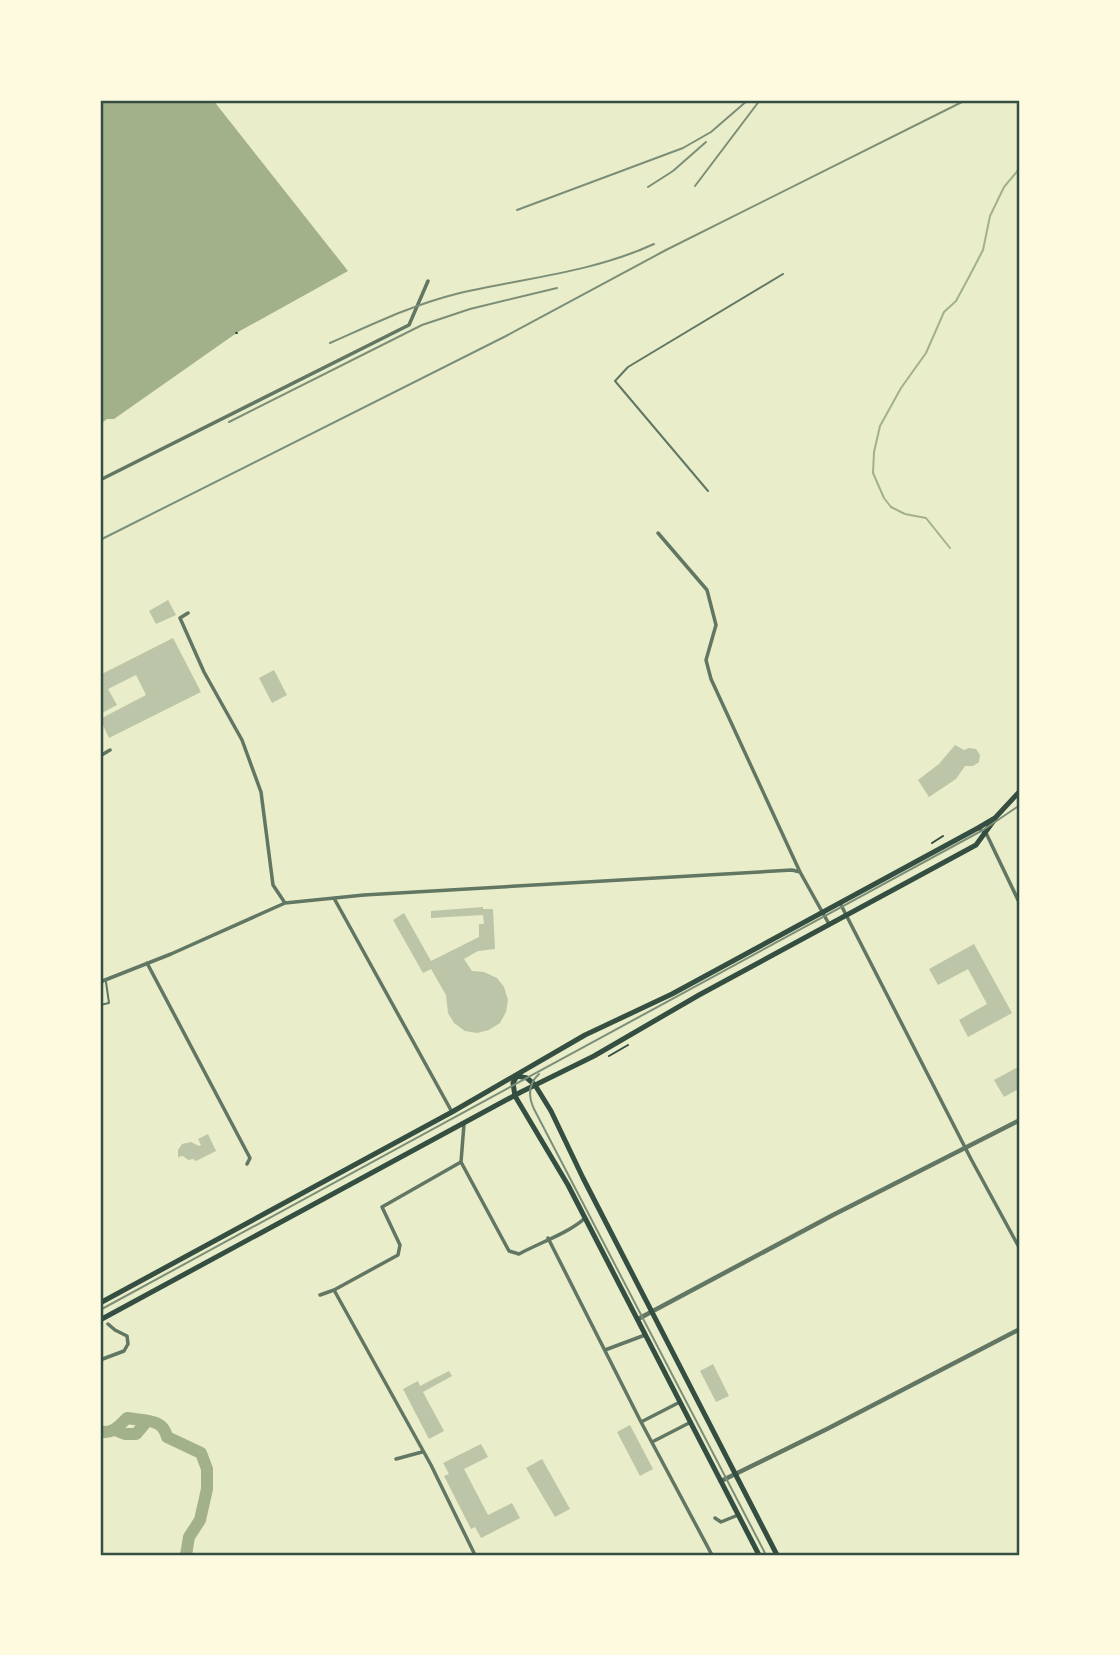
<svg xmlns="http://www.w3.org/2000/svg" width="1120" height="1655" font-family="Mulish,sans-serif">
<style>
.water{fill:#a3b18a}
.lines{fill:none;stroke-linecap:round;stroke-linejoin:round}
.stream{stroke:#a3b18a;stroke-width:2}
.river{stroke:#a3b18a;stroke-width:12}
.building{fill:#bcc5a7}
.path{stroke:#344e41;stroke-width:2}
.service{stroke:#617663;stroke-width:2}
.minor{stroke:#617663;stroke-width:3.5}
.tertiary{stroke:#617663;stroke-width:4.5}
.primary{stroke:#344e41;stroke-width:5}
.tram{stroke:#7c8e77;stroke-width:2}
.rail{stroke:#7c8e77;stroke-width:2}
.neatline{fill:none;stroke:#344e41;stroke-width:2.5}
</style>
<rect width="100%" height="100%" fill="#e9edc9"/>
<path class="water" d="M100 100H213L348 271 238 332 114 419H107L100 424Z"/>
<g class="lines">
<path class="stream" d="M950 548 926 518 905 514 891 507 884 498 873 473 874 452 880 426 901 388 926 353 944 312 956 301 970 275 983 250 990 216 1004 187 1020 168"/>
<path class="river" d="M115 1430 125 1434H136L147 1421
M100 1431C112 1435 119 1426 127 1418 144 1421 163 1418 167 1437L201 1453 207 1469V1489L200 1520 189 1537 186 1555"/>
</g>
<path class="building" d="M168 600 176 615 156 624 149 611Z
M173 638 201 692 109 738 100 719 146 695 136 675 108 689 117 705 100 714V675Z
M274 670 287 695 272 703 259 678Z
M955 745 964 750 969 748 976 749 980 755 979 762 973 766H965L956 779 929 797 918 780 939 764Z
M483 907V909H493L495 949 478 951 464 959 472 971 484 972 497 978 504 987 508 1000 506 1012 500 1023 489 1030 477 1033 465 1031 454 1023 448 1013 446 995 431 969 423 973 393 920 404 913 431 961 479 937V924H484L483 915 431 918V911Z
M974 944 1012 1013 968 1037 959 1020 987 1004 968 969 938 985 929 969Z
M1020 1066V1088L1004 1097 994 1080Z
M208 1134 216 1151 196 1161 193 1159 188 1160 183 1156 178 1157V1150L182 1144 191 1142 199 1146 201 1145 198 1139Z
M713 1364 729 1396 716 1402 700 1371Z
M449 1371 452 1376 423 1392 444 1431 429 1439 403 1389 418 1381 420 1386Z
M630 1425 653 1469 640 1476 617 1432Z
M481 1444 488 1457 464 1469 488 1515 512 1503 520 1518 481 1538 475 1527 471 1529 444 1476 449 1474 443 1463Z
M542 1459 570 1509 555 1517 526 1468Z"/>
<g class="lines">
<path class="path" d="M236 333H237
M932 843 943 836
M609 1056 628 1045"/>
<path class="service" d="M708 491 615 381 628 367 783 274
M100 1005 109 1003 106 982"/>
<path class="minor" d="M100 480 409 325 428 281
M658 533 707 590 716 625 706 660 711 679 800 872 829 924
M188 613 180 618 204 672 242 740 261 792 273 885 285 903
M100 756 110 750
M978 828 986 833 1020 904
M335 900 452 1112
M840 903 971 1159 1020 1249
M147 963 250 1158 247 1164
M100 982 171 954 285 903 364 895 792 870 800 872
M464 1124 461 1162 509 1251 519 1254C539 1243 569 1233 585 1218
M548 1238 641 1422 680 1402
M334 1290 431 1465 475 1555
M320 1295 334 1290 398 1255 400 1245 382 1207 461 1162
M605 1350 645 1335
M100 1360 124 1351 128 1344 127 1336 115 1330 108 1324
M641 1422 712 1555
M652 1442 691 1422
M396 1459 422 1452
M715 1518 721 1522 738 1515"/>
<path class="tertiary" d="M638 1319 833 1215 1020 1120
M721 1481 827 1429 1020 1329"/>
<path class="primary" d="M517 1076 527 1078 535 1085 551 1111 583 1178 777 1555
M517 1076 513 1083 515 1096 568 1185 759 1555
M100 1303 452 1112 585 1035 672 994 978 828 995 818 1020 791
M100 1320 521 1092 594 1056 699 995 976 845 995 819"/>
<path class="tram" d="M539 1074C528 1084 528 1096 534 1109L766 1555
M100 1310 983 830 1020 805"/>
<path class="rail" d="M407 101 409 100
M695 186 760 100
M648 187 673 171 706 142
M517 210 683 148 711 132 748 100
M330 343C371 325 412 305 456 294 523 278 591 273 654 244
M229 422 422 325 470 309 557 288
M100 540 506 336 666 250 966 100"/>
</g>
<rect width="1120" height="1655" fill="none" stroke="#fefae0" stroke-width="203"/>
<rect x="102" y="102" width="916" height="1452" class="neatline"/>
</svg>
